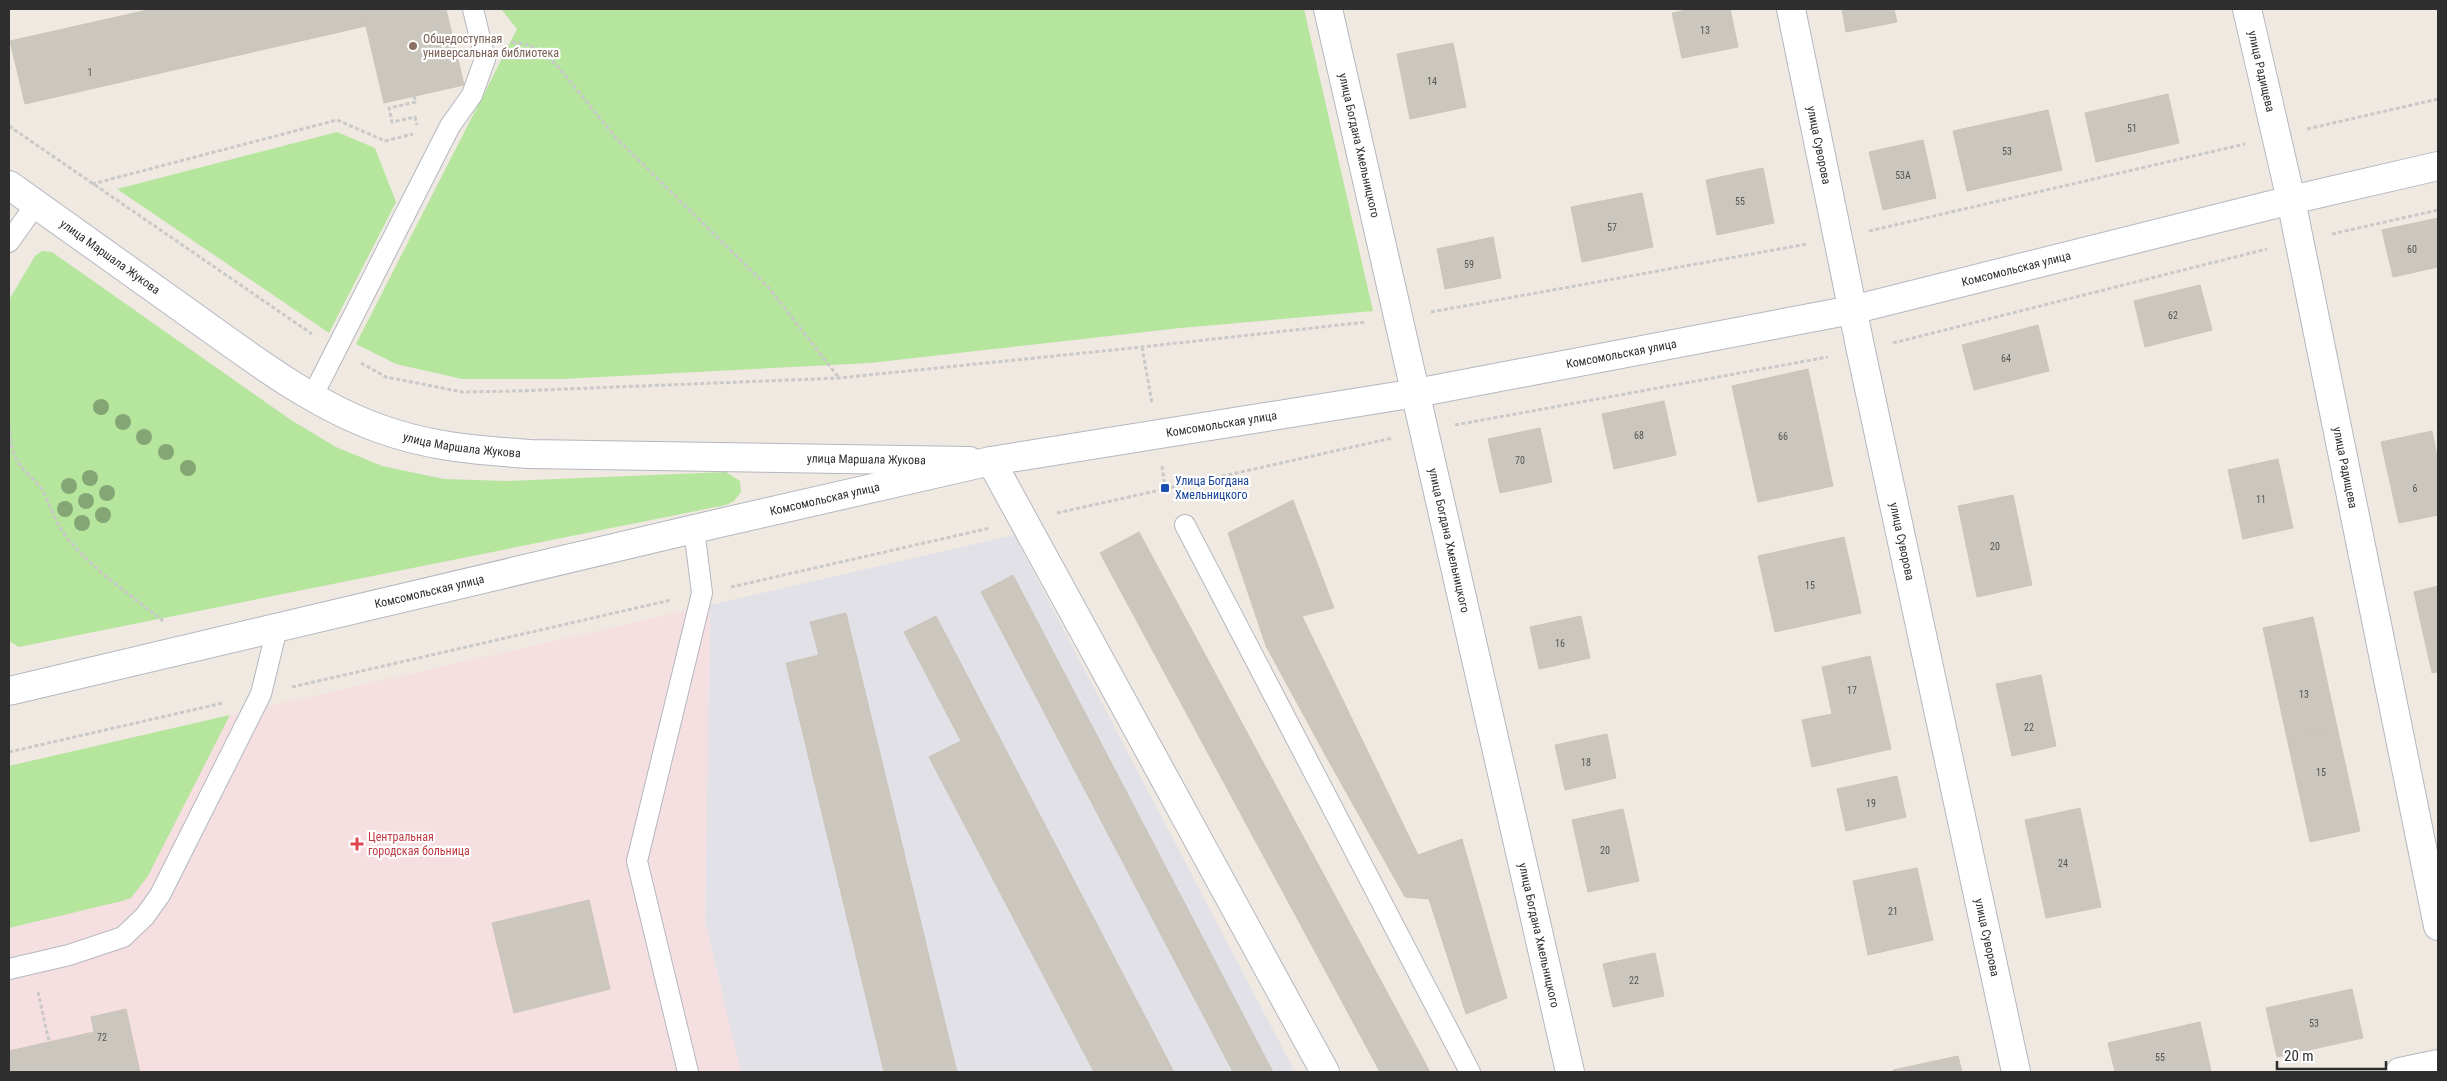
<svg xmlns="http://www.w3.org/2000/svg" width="2447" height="1081" font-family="'Roboto Condensed',sans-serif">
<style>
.industrial{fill:#e3e1e8}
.medical{fill:#f5dfe0}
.green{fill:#b6e59e}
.building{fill:#cbc7bf;stroke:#cbc5ba}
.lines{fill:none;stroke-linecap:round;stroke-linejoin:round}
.service-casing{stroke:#b4b7c1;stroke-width:22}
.minor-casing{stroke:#b4b7c1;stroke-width:30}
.tertiary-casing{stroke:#b4b7c1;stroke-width:30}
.path{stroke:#c9c9c9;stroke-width:3;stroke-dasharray:4 2.5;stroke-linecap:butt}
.service{stroke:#fff;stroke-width:20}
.minor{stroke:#fff;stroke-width:28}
.tertiary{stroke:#fff;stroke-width:28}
.tree{fill:#84a574}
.education-dot{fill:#8d6e63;stroke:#fff;stroke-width:2}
.transit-dot{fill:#1a4fb4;stroke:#fff;stroke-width:2}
.health-dot{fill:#e0444e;stroke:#fff;stroke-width:2}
.labels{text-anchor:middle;stroke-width:4.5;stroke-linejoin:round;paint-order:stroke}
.number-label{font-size:10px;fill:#555452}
.education-label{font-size:12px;fill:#785e54;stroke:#fff;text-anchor:start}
.street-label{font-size:12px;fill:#2e2e2e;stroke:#fff}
.transit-label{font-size:12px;fill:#164399;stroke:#fff;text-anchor:start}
.health-label{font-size:12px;fill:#be3a42;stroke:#fff;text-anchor:start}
</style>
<rect width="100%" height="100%" fill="#efe9e1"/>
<path class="industrial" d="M1014 535 1295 1072H741L705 922 710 605Z"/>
<path class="medical" d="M710 605 705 922 741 1072H9V766Z"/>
<path class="green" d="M501 9H1304L1373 311 1180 328 870 363 562 379H462L396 364 356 344 517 29Z
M337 132 375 148 396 202 329 333 117 189Z
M42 251 52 252 291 420 336 447 382 466 444 479 506 481 726 472 740 481 741 492 734 501 726 505 19 647 9 641V300L35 256Z
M230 715 148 876 131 898 122 901 9 928V766Z"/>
<path class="building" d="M152 9H362L366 26 25 104 10 41Z
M362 9H446L464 85 384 103Z
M1692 9H1730L1738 47 1682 58 1672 13Z
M1842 9H1894L1897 22 1846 32Z
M1453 43 1466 107 1410 119 1397 54Z
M2168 94 2179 143 2096 162 2085 113Z
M2048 110 2062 170 1967 191 1953 131Z
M1923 140 1936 198 1883 210 1869 152Z
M1763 168 1774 223 1717 235 1706 180Z
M1642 193 1653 247 1582 262 1571 207Z
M2438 218V267L2393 277 2382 230Z
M1493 237 1501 278 1445 289 1437 249Z
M2200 285 2212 330 2145 347 2134 301Z
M2038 325 2049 371 1974 390 1962 345Z
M1808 369 1833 486 1758 502 1732 386Z
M1664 401 1676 455 1614 469 1602 414Z
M1540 428 1552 482 1500 493 1488 439Z
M2432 431 2438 461V515L2399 523 2381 442Z
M2278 459 2293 528 2243 539 2228 470Z
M2013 495 2032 585 1977 597 1958 506Z
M1293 500 1334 608 1302 616 1418 855 1462 839 1507 998 1466 1014 1429 899 1405 897 1327 758 1266 646 1228 533Z
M1139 532 1430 1072H1380L1100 553Z
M1844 537 1861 613 1775 632 1758 556Z
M1013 575 1273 1072H1233L981 592Z
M2438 586V672L2432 673 2414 592Z
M846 613 957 1072H884L786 663 819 655 810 622Z
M936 616 1174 1072H1094L929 757 961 741 904 632Z
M1581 616 1590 658 1539 669 1530 627Z
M2313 617 2337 727 2287 738 2263 628Z
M1870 656 1891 749 1812 767 1802 720 1832 714 1822 667Z
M2041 675 2056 746 2012 756 1996 684Z
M2337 727 2360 831 2310 842 2287 738Z
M1607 734 1616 778 1565 790 1555 745Z
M1897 776 1906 817 1846 831 1837 789Z
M2080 808 2101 907 2046 918 2025 820Z
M1623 809 1639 881 1588 892 1572 820Z
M1917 868 1933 940 1868 955 1853 881Z
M589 900 610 989 514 1013 492 923Z
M1655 953 1664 996 1613 1007 1603 964Z
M2352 989 2363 1038 2277 1057 2266 1008Z
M126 1009 140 1072H9V1051L94 1032 91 1017Z
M2200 1022 2211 1071 2115 1072 2108 1043Z
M1958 1056 1962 1072H1894L1893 1070Z"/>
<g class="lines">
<g class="service-casing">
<path id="service" d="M9 242 36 204
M313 395 450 126 472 95 485 59 473 9
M1185 525 1470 1072
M9 969 69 955 123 937 145 916 160 895 261 694 277 628
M688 1072 637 861 702 593 694 529"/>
</g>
<g class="minor-casing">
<g id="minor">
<path id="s1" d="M1328 9 1570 1072"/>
<path id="s2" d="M1791 9 1861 351 2016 1072"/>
<path id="s3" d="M2247 9 2291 200 2438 926"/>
<path id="s4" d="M9 185C71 229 134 274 197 319 253 359 312 404 378 428 429 447 475 450 530 454L969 461"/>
<path d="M2400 1072 2438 1064"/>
</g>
</g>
<g class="tertiary-casing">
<g id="tertiary">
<path d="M991 461 1325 1072"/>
<path id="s5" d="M9 691 694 529 991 461 1416 393 1852 310 2291 200 2438 166"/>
</g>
</g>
<path class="path" d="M512 42 530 45 556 64 616 138 769 288 839 378
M414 96 416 102 389 108 392 122 415 117 417 125
M9 126 312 334
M2307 129 2438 99
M92 184 337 120 385 141 413 134
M1869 231 2245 144
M2332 234 2438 210
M1431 312 1807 244
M1893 343 2267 249
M1142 347 1152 403
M361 363 386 377 462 392 517 391 839 378 1142 347 1366 322
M9 425C11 439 11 454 20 465 27 475 37 481 43 491 51 507 56 524 68 539 94 571 131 595 163 621
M1455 425 1828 357
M1162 466 1165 488
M1057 513 1393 438
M731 587 990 528
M292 687 671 600
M9 752 223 703
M38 992 49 1042"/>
<use href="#service" class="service"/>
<use href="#minor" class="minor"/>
<use href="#tertiary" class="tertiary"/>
</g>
<g class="tree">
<circle cx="101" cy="407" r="8"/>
<circle cx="123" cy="422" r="8"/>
<circle cx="144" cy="437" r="8"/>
<circle cx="166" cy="452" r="8"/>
<circle cx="188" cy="468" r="8"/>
<circle cx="90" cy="478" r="8"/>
<circle cx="69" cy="486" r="8"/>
<circle cx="107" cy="493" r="8"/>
<circle cx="86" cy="501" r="8"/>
<circle cx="65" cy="509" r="8"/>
<circle cx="103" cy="515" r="8"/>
<circle cx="82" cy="523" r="8"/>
</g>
<circle class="education-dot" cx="413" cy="46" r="5"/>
<rect class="transit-dot" x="1160" y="483" width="10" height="10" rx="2.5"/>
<path class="health-dot" d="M354.5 836.5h5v5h5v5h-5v5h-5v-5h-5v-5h5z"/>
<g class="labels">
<g class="number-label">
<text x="1705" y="34">13</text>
<text x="90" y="76">1</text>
<text x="1432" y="85">14</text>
<text x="2132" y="132">51</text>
<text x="2007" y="155">53</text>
<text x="1903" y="179">53А</text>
<text x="1740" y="205">55</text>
<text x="1612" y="231">57</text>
<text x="2412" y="253">60</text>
<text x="1469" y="268">59</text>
<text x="2173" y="319">62</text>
<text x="2006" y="362">64</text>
<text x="1639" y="439">68</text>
<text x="1783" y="440">66</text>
<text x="1520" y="464">70</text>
<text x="2415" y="492">6</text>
<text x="2261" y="503">11</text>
<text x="1995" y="550">20</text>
<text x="1810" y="589">15</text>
<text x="1560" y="647">16</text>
<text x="1852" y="694">17</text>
<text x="2304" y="698">13</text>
<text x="2029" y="731">22</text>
<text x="1586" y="766">18</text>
<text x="2321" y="776">15</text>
<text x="1871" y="807">19</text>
<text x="1605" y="854">20</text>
<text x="2063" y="867">24</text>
<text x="1893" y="915">21</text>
<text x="1634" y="984">22</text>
<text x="2314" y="1027">53</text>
<text x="102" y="1041">72</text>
<text x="2160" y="1061">55</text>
</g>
<g class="education-label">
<text x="423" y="43">Общедоступная<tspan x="423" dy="14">универсальная библиотека</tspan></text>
</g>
<g class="street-label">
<text dy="4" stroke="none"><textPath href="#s3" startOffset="64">улица Радищева</textPath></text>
<text dy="4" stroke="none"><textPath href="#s2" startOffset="139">улица Суворова</textPath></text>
<text dy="4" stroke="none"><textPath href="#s1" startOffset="140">улица Богдана Хмельницкого</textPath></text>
<text dy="4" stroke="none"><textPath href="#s4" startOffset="124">улица Маршала Жукова</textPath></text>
<text dy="4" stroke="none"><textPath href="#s5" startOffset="2052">Комсомольская улица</textPath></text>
<text dy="4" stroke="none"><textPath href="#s5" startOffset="1648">Комсомольская улица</textPath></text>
<text dy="4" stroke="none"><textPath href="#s5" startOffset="1242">Комсомольская улица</textPath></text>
<text dy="4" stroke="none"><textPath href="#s4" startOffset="529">улица Маршала Жукова</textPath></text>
<text dy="4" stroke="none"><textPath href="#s4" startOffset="934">улица Маршала Жукова</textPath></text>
<text dy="4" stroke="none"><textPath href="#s3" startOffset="469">улица Радищева</textPath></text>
<text dy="4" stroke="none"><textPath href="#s5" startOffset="838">Комсомольская улица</textPath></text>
<text dy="4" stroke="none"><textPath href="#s1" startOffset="545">улица Богдана Хмельницкого</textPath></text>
<text dy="4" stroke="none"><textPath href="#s2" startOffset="544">улица Суворова</textPath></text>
<text dy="4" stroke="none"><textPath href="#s5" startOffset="432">Комсомольская улица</textPath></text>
<text dy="4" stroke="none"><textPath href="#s1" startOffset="950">улица Богдана Хмельницкого</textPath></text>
<text dy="4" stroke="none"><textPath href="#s2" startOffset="949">улица Суворова</textPath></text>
</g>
<g class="transit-label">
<text x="1175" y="485">Улица Богдана<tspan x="1175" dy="14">Хмельницкого</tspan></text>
</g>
<g class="health-label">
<text x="368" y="841">Центральная<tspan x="368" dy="14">городская больница</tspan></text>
</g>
</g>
<rect width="2447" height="1081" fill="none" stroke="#2e2e2e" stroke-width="20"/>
<path d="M2277 1061v8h109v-8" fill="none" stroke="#2e2e2e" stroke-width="2.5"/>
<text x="2284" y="1061" font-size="15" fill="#2e2e2e" stroke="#ffffff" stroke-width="4" paint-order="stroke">20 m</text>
</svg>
